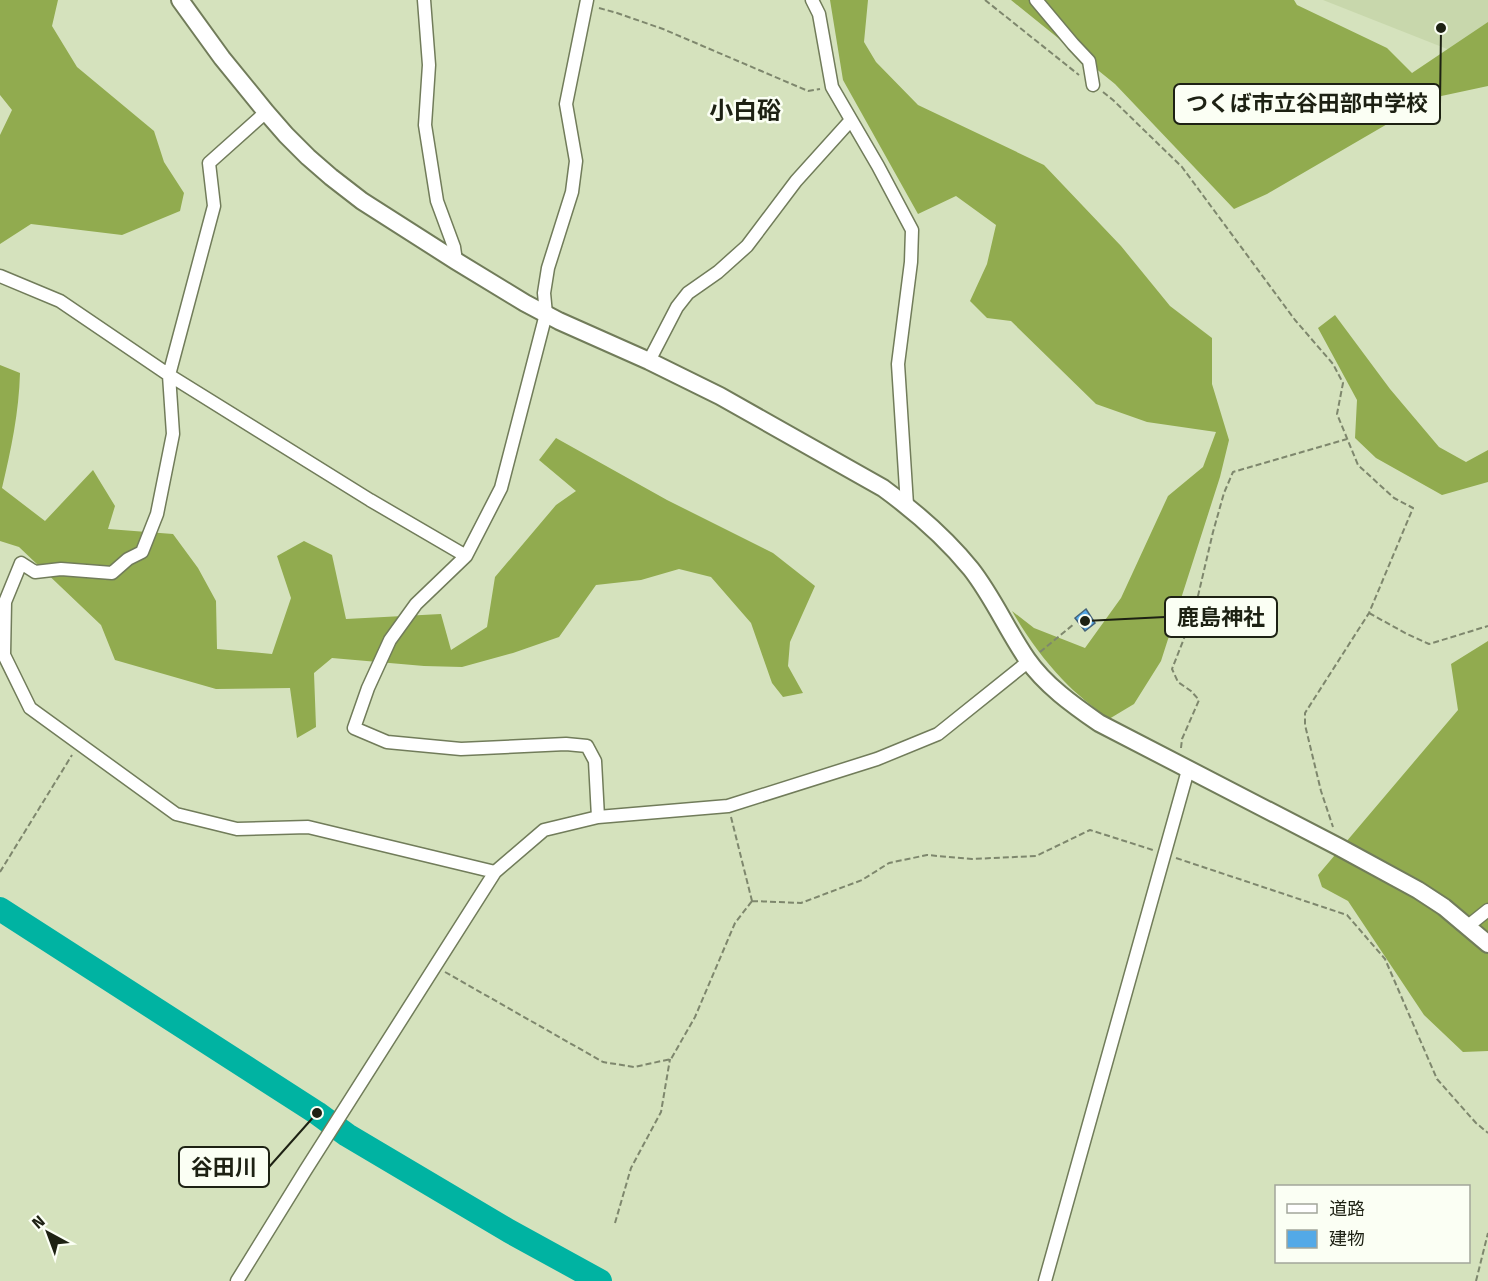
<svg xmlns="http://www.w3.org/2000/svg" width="1488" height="1281" font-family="'Fira Sans','Noto Sans JP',sans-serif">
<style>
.built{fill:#c8d7ac}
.forest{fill:#91ab4f}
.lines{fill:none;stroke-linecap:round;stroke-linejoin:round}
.river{stroke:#00b3a2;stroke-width:24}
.building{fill:#53a9e7;stroke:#446178;stroke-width:1.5}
.minor-casing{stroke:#717c5a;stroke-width:15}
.tertiary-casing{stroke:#717c5a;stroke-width:20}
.path{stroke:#7e876d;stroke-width:2;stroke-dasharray:6 3;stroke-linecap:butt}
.minor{stroke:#fff;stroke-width:12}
.tertiary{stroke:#fff;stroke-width:16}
.labels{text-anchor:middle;stroke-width:5;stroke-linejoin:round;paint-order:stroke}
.quarter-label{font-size:24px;font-weight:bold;fill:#1d2113;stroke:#fbfff4}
.leader{fill:none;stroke:#1d2113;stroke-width:2}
.callout-dot{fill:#1d2113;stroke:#fbfff4;stroke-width:2}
.callout{fill:#fbfff4;stroke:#1d2113;stroke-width:2}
.callout-label{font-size:22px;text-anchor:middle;font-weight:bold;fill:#1d2113}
</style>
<rect width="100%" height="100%" fill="#d5e2bd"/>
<path class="built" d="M1323 0H1488V56L1480 62Z"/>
<path class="forest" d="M0 0H58L52 26 77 67 154 131 164 162 184 193 180 211 122 235 31 224 0 244V135L12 110 0 95Z
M830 0H868L864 42 876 62 918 105 1044 165 1121 246 1170 306 1212 338V384L1229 440 1220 477 1161 661 1134 704 1109 719C1093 707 1076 694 1062 679 1043 659 1026 635 1012 611L1034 628 1085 648 1121 598 1168 496 1203 467 1216 432 1147 422 1096 404 1011 321 987 318 970 301 987 264 996 225 956 196 918 214 843 80Z
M1011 0H1294L1297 5 1387 48 1412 73 1488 22V86L1432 98 1267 194 1234 209 1115 84Z
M1335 315 1390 389 1439 447 1466 462 1488 450V482L1442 495 1376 458 1355 438 1357 400 1318 328Z
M0 365 20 373C19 412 11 450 2 488L45 521 93 470 115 506 108 529 173 534 198 568 216 601 217 649 272 654 291 598 277 556 304 541 332 555 346 619 441 614 451 650 487 627 495 577 556 505 576 491 539 460 556 438 667 500 773 553 815 586 790 642 788 666 803 693 783 697 772 683 751 623 711 577 679 569 641 580 596 585 559 637 513 653 462 667 424 666 332 658 314 673 316 727 297 738 290 688 216 689 115 660 101 625 19 547 0 541Z
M1488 641V1051L1463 1052 1424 1015 1348 901 1322 887 1318 875 1458 710 1451 664Z"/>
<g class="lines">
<path class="river" d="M0 909 317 1113 347 1135 509 1231 600 1281"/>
</g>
<path class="building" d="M1086 609 1095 623 1085 631 1075 618Z"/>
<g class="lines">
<g class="minor-casing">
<path id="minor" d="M424 0 429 65 425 125 437 201 454 247 456 261
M587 0 566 104 576 161 572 192 548 268 544 293 546 314 501 488 466 556 416 604 390 640 368 688 354 728 387 742 461 749 566 744 587 746 595 761 598 817
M812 0 819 14 832 87 878 166 912 230 911 262 898 364 907 505
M1036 0 1073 44 1089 61 1093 85
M266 112 209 163 214 206 169 375 173 434 157 514 142 552 128 559 112 573 61 569 35 572 21 563 5 602 4 655 30 708 176 814 237 829 308 827 495 872
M0 276 60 301 169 375 370 500 466 556
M649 361 677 307 688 293 718 272 747 246 796 181 851 120
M1468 926 1488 910
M237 1281 305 1171 495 872 544 830 598 817 728 806 877 759 938 734 1029 661
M1045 1281 1188 770"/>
</g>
<g class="tertiary-casing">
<path id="tertiary" d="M180 0 222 58 266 112 286 135 308 157 331 177 362 201 456 261 525 303 559 321 649 361 720 396 883 488C916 512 945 537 971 569 993 597 1007 630 1027 659 1045 685 1073 705 1099 723L1339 847 1418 890 1444 907 1488 944"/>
</g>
<path class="path" d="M985 0 1079 75
M599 8 617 13 663 29 808 91 820 89
M1103 92 1113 100 1182 167 1295 320 1333 364 1343 383 1337 414 1358 465 1394 498 1413 508 1369 613 1305 713V725L1321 791 1333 827
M1369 613 1407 634 1429 644 1488 626
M1040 652 1074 624
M1181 748 1182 739 1199 700 1191 691 1178 682 1172 669 1194 613 1213 532 1224 493 1233 472 1347 439
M731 817 752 901
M1176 858 1347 915 1385 959 1437 1079 1476 1123 1488 1133
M0 872 72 755
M752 901 801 903 862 880 889 863 927 855 972 859 1036 856 1090 830 1153 850
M445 972 603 1062 634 1067 671 1059 695 1017 735 923 752 901
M615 1223 631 1168 661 1112 670 1059
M1476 1281 1488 1233"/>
<use href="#minor" class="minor"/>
<use href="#tertiary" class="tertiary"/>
</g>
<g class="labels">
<g class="quarter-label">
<text x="745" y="119">小白硲</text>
</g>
</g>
<path class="leader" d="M1441 28L1440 104M1085 621L1165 617M317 1113L269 1167"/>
<g class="callout-dot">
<circle cx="1441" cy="28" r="6"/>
<circle cx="1085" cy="621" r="6"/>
<circle cx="317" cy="1113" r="6"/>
</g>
<g class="callout">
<rect x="1174" y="84" width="266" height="40" rx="6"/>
<rect x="1165" y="597" width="112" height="40" rx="6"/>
<rect x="179" y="1147" width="90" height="40" rx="6"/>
</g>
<g class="callout-label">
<text x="1307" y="111">つくば市立谷田部中学校</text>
<text x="1221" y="625">鹿島神社</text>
<text x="224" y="1175">谷田川</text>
</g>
<rect x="1275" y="1185" width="195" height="78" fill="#fbfff4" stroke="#a2a69a" stroke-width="1.5"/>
<rect x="1287" y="1204" width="30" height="9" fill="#ffffff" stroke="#a2a69a" stroke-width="1.5"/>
<text x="1329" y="1215" font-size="18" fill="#1d2113">道路</text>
<rect x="1287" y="1230" width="30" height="18" fill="#53a9e7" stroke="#a2a69a" stroke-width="1.5"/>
<text x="1329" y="1245" font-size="18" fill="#1d2113">建物</text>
<g transform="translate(48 1233) rotate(319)" stroke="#fbfff4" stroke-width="4.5" paint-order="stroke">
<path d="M0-4.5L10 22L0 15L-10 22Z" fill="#1d2113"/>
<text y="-9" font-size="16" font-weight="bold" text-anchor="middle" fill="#1d2113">N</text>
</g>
</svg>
